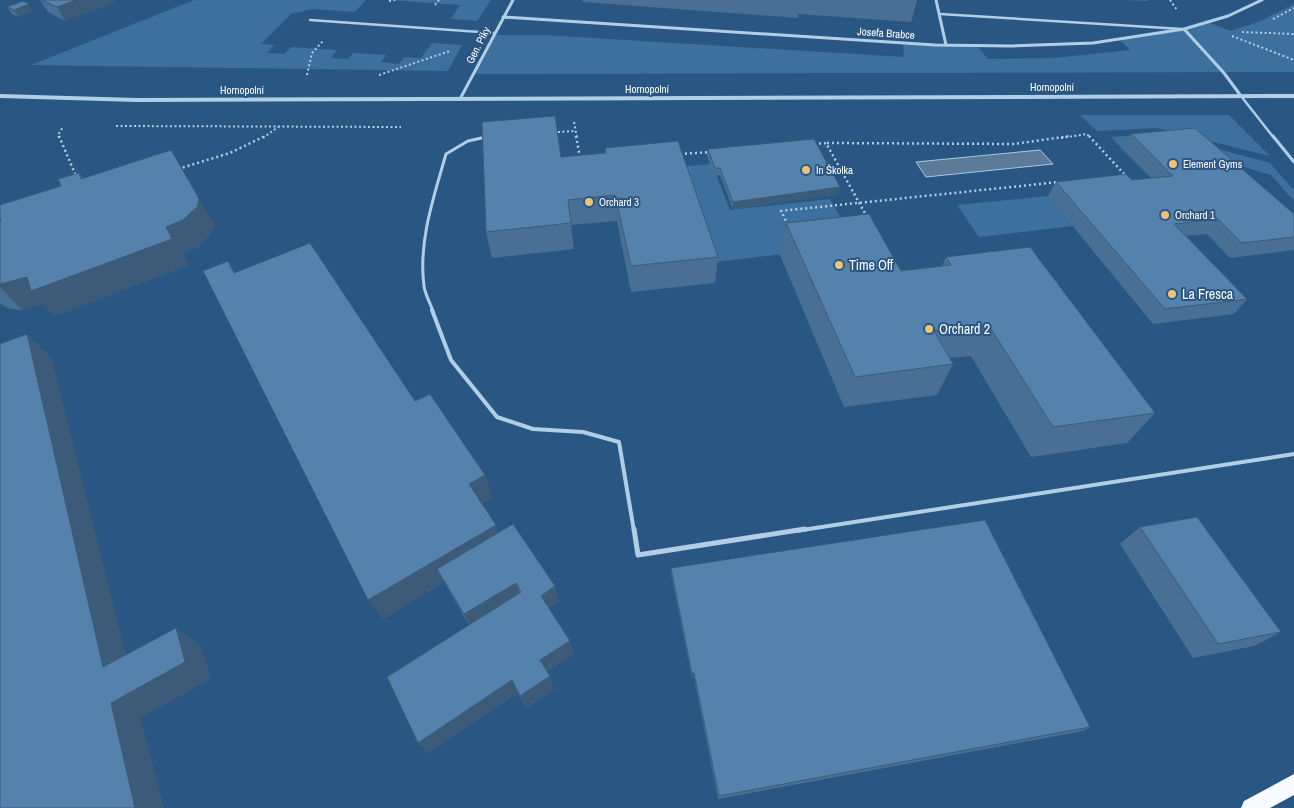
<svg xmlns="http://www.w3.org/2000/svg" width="1294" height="808" font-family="'Archivo Narrow',sans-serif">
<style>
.green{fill:#3d709f}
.water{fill:#5b7b99;stroke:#a6c9e6}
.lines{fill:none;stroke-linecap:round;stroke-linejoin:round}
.path-far1{stroke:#b2cde6;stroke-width:2;stroke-dasharray:2 2.5;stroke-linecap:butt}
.path{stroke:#b2cde6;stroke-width:2.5;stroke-dasharray:2 3;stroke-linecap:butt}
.service-far3{stroke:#b2cde6;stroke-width:2.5}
.service-far2{stroke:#b2cde6;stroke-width:3}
.service-far1{stroke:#b2cde6;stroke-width:4}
.service{stroke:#b2cde6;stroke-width:5}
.minor{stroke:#b2cde6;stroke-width:3}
.tertiary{fill:#b2cde6;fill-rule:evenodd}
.trunk{fill:#f8fbfe;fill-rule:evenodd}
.wall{fill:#497094}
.shaded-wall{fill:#3c5b78}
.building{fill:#5582ac;stroke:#3c5b78}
.poi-dot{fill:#edc378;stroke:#295682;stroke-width:2}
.labels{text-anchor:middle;stroke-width:4;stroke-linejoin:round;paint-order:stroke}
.far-street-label{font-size:11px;fill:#fff;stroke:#295682}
.far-poi-label{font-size:11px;fill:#fff;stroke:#295682;text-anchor:start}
.poi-label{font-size:14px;fill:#fff;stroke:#295682;text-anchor:start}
</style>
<rect width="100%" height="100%" fill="#295682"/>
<path class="green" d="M194 0H366L355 12 312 9 291 14 261 44 274 45 267 53 284 54 291 47 337 50 331 58 348 59 353 53 386 55 381 62 399 64 404 57 421 58 432 43 462 45 448 71 31 65Z
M390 0H491L477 21 451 19 460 5Z
M1294 4V72L474 74 494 35H544L904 57 903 43 977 46 988 59 1054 58 1130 50 1119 39 1184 29 1207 22 1231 31 1261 21Z
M1080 115H1229L1270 156 1157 128 1097 131Z
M1162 134 1270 163 1294 190V201L1271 175 1197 153 1185 142 1122 149 1111 137Z
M712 164 730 210 830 199 856 245 708 263 678 167Z
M1048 196 1073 226 979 237 957 205Z"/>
<path class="water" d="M1040 150 1053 164 926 177 916 162Z"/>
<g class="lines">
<path class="path-far1" d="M1170 0 1177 10
M389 1 396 0
M435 5 439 0
M1273 19 1294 8
M1242 32 1294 34
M1232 36 1294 60
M307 75 312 53 323 41
M379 75 450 51
M574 122 577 138
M116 126 401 127
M558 132 575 131
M59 138 58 135 63 127
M263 138 278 127
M1061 138 1087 134 1090 138"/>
<path class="path" d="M59 136 76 176
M576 136 580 158
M1089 136 1126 176
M827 143 1014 144 1070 136
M814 144 826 143 867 217
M680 154 711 152
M178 169 230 153 265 136
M788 225 781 211 1059 182"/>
<path class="service-far3" d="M940 14 1182 29
M310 20 494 33
M1241 96 1274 138
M483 138 486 137"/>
<path class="service-far2" d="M1273 136 1294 162
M433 311C430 303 425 294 424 286 418 242 434 196 446 154L468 141 486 137"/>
<path class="service-far1" d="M432 310 451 360 497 417 533 429 583 432 619 442 634 531
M796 531 1294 454"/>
<path class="service" d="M634 529 638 555 805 529"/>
<path class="minor" d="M936 0 946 45
M503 17 935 45 1012 46 1093 43 1184 29 1228 16 1262 0
M1184 29 1224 73 1241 96
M460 99 513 0"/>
<path class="tertiary" d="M0 94 137 98 1294 94V98L137 102 0 98Z"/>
<path class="trunk" d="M1294 774V795L1270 808H1241L1244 801Z"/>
</g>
<path class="wall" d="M40 0H113L114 2 65 21 48 12Z
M582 0H917L911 22 798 14V18L583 2Z
M1125 0H1148L1147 1Z
M7 7 33 11 18 17 12 14Z
M1131 134 1294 214V250L1230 258 1207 234 1186 236 1247 299 1234 314 1153 324 1048 196 1056 182 1132 180 1151 178 1122 149Z
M605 148 718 257 715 283 631 292 617 221 571 225 574 249 492 258 486 232 561 157 605 154Z
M708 149 840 187 838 194 733 209 720 175 714 176 707 156Z
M79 173 83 178 212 221 214 226 212 233 199 246 182 253 189 265 54 316 43 304 22 310 11 309 2 305 0 303V221L61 186Z
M786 223 901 271 942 266 946 257 1155 413 1127 443 1031 457 971 356 950 358 953 364 937 395 844 407 780 255Z
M228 261 235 273 415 401 493 498 482 504 496 525 498 533 555 586 559 602 549 608 570 641 573 655 547 672 554 689 526 708 518 693 428 753 469 625 444 582 383 619Z
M1140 527 1281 632 1254 646 1193 658 1120 544Z
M671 568 1090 727 1083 731 718 799 694 678H692L671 574Z"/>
<path class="shaded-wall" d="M76 0H113L114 2 65 21 57 7Z
M29 4 33 11 18 17 14 10Z
M171 150 212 221 214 226 212 233 199 246 182 253 189 265 54 316 43 304 22 310 0 287V284L166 227Z
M840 187 838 194 733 209V202Z
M27 334 52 359 133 683 103 667Z
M485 475 493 498 477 507 469 484Z
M496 525 503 547 437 569 444 582 383 619 368 600Z
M516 583 521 598 471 629 464 614Z
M555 586 559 602 545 611 541 596Z
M176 628 201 646 211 679 141 718 164 808H135L111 703Z
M570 641 573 655 545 674 540 660Z
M694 673V678H692V674Z
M550 676 554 689 526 708 520 696Z
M512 680 518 693 428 753 418 743Z"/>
<path class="building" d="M42 0H76L57 7Z
M23 1 29 4 14 10 7 7Z
M555 116 561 157 606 153 605 148 678 141 718 257 631 266 615 195 568 200 571 223 486 232 482 122Z
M1195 128 1294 214V237L1242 243 1218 219 1174 224 1247 299 1165 309 1056 182 1126 174 1132 180 1173 176 1131 134Z
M814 139 840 187 733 202 720 168H715L708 149Z
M171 150 197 195 199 200 197 207 183 220 166 227 172 239 31 291 27 277 0 284V221L1 220 0 218V205L61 186 58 179 79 173 81 179Z
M869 214 901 271 951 265 946 257 1030 247 1155 413 1053 427 988 324 934 331 953 364 855 377 786 223Z
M310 243 415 401 430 394 485 475 469 484 496 525 368 600 203 271 228 261 234 273Z
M27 334 103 667 176 628 185 662 111 703 135 808H0V344Z
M1197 517 1281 632 1218 644 1140 527Z
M985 520 1090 727 719 796 694 673 692 674 671 568Z
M513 524 555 586 541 596 570 641 540 660 550 676 520 696 512 680 418 743 387 677 521 592 516 583 464 614 437 569Z"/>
<g class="poi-dot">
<circle cx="1173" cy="164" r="5"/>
<circle cx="806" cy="170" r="5"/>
<circle cx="589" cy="202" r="5"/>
<circle cx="1165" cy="215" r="5"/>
<circle cx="839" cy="265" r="5"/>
<circle cx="1172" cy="294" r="5"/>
<circle cx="929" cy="329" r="5"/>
</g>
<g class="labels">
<g class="far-street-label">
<text transform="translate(886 33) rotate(4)" y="4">Josefa Brabce</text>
<text transform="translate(478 45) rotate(-63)" y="4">Gen. Píky</text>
<text x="1052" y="91">Hornopolní</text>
<text x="647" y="93">Hornopolní</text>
<text x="242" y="94">Hornopolní</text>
</g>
<g class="far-poi-label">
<text x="1183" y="168">Element Gyms</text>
<text x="816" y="174">In Školka</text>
<text x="599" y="206">Orchard 3</text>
<text x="1175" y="219">Orchard 1</text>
</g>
<g class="poi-label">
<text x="849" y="270">Time Off</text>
<text x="1182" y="299">La Fresca</text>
<text x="939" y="334">Orchard 2</text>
</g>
</g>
</svg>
